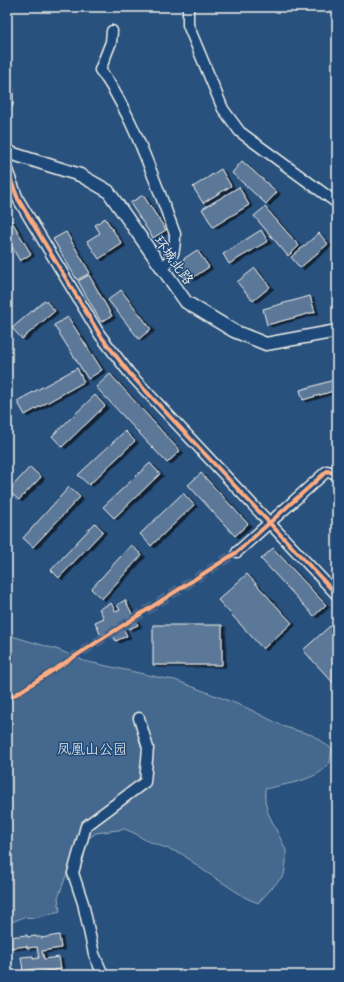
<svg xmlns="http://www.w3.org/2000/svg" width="344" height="982" font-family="Caveat,'LXGW WenKai TC',sans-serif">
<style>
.green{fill:#45688e;stroke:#9cacbb}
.building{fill:#5b7899;stroke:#f4f1e8;filter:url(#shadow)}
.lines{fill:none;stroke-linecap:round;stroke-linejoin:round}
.minor-tunnel{stroke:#47698e;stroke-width:10;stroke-dasharray:10 5;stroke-linecap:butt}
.minor-casing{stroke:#f4f1e8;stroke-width:13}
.major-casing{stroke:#f4f1e8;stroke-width:15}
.minor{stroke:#1f4a7a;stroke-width:10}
.major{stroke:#1f4a7a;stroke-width:12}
.cycleway-casing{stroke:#1f4a7a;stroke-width:6}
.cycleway{stroke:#ffac80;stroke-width:4}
.labels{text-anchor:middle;stroke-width:3;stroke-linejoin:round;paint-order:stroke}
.street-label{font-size:14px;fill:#f4f1e8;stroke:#1f4a7a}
.park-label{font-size:14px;fill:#dadcda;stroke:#1f4a7a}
</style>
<defs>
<filter id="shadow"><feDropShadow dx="3.5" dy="2" stdDeviation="0" flood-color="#0009"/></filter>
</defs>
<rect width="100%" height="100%" fill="#28517e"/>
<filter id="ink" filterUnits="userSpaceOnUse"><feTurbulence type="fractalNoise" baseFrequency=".025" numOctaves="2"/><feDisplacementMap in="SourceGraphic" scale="8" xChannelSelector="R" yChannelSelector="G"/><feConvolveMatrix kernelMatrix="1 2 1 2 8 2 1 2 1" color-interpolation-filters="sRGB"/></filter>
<g filter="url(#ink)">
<path class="green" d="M7 632 15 637 59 650 84 661 162 678 175 680 245 707 285 727 312 735 332 749C331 753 331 758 330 762 319 781 284 784 265 789V801L268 813 286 850V863L284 875 258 903 246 898 203 870 182 854 145 840 136 834 125 829 96 833 86 840 71 862 58 898 60 911 36 918 24 917 7 924Z"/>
<path class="building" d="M242 161 277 192 266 204 232 173Z
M221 169 231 186 203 203 193 187Z
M239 187 249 205 213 227 202 209Z
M143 195 166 230 153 238 130 203Z
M265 207 299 246 288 256 254 216Z
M105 218 122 244 99 259 87 241 100 233 95 225Z
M11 220 31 254 20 261 7 239V222Z
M261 230 268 241 229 264 223 254Z
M66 232 90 273 77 280 53 239Z
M319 233 328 244 300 268 291 257Z
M197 250 209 267 191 279 179 262Z
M255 268 270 287 253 301 237 282Z
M89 275 112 316 101 322 78 281Z
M121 290 151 329 139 339 108 300Z
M310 296 315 312 267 325 263 309Z
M45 300 55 311 22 339 12 328Z
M68 317 102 370 88 379 54 325Z
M77 368 84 382 25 415 17 401Z
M110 374 180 451 167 463 96 387Z
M337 379V390L303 400 300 390Z
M95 395 105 406 62 447 52 436Z
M125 431 135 441 89 485 78 475Z
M150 463 160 474 114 518 103 507Z
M30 467 41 477 19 500 8 491Z
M201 473 248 524 235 536 188 485Z
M69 487 80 497 33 547 23 538Z
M183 493 194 505 151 546 140 534Z
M95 523 103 531 59 578 51 570Z
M131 545 142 555 102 599 91 589Z
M273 548 326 605 314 616 261 559Z
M247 574 292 623 263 649 218 600Z
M125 600 138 625 129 629 126 623 122 625 127 636 116 641 110 631 101 636 95 622 104 618 99 609 111 603 116 612 120 610 117 605Z
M153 625H222V665H153Z
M330 626 337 634V687L303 650Z
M27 935V937L36 936V937H41V938L59 935 61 948 42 951 44 959 59 957 61 969 40 972V975H28L35 974 34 969 23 971 21 957 33 956V959L39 958 37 947 27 948V946L10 948 9 937Z"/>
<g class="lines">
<path class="minor-tunnel" d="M7 700 237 552"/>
<g class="minor-casing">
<path id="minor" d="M188 7V25L223 109 240 132 337 203
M112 31 111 42 100 70C111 83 119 100 127 115 146 154 160 194 175 234 175 252 174 256 162 269
M7 88V104
M7 170 18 199 100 335 130 374 337 595
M237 552 327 471 337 474
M103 975 94 954 83 903 73 873 86 826 145 782 148 748 139 718"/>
</g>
<g class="major-casing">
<path id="major" d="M7 152 80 175 108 191 186 302 234 331 266 344 337 331"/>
</g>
<use href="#minor" class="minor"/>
<use href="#major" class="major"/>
<g class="cycleway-casing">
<path id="cycleway" d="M7 170 18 199 100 335 130 374 337 595
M7 700 237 552 327 471 337 474"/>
</g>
<use href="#cycleway" class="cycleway"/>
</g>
</g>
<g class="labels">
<g class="street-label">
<text transform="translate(174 260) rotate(54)" y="5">环城北路</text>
</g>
<g class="park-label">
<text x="92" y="754">凤凰山公园</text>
</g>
</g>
<rect width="344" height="982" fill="none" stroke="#1f4a7a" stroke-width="24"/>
<rect x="12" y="12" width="320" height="958" fill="none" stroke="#f4f1e8" stroke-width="1.5" filter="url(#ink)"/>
</svg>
